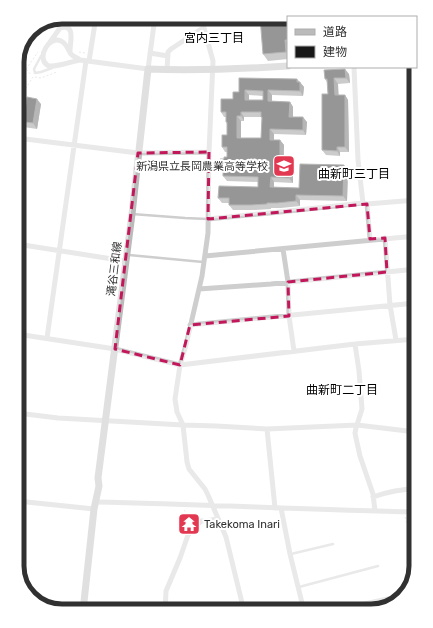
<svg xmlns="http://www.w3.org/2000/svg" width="433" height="628" font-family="Rubik,'Noto Sans JP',sans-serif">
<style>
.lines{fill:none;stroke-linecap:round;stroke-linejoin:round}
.path{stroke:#cecece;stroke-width:1;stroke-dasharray:2 2;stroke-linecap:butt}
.lane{stroke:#cecece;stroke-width:2.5}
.street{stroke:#cecece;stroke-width:5}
.secondary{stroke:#bbb;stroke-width:7}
.wall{fill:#8c8c8c;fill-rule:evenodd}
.shaded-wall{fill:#5d5d5d}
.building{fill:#181818;stroke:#5d5d5d;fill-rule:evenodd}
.marked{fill:none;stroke:#c2185b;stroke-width:3;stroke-dasharray:8 5;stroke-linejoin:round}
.labels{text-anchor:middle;stroke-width:4;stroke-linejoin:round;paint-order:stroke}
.poi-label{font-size:11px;fill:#313131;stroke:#fff;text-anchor:end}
.street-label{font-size:11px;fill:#313131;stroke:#fff}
.neighbourhood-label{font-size:12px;fill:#000;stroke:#fff}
.rim{fill:none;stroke:#313131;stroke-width:5}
</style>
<rect width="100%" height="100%" fill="#fff"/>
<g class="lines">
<path class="path" d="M71 17 75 27
M57 22 60 18
M79 52 85 53
M24 66 31 75
M26 69 38 52
M35 77 41 78 57 72
M17 102 33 77
M184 510 189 516 195 518
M405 517 411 536 416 538"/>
<path class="lane" d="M41 56 34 69 35 73 41 72 52 68
M132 214 185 218 207 219
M129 255 203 262
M291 554 333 544
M299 587 378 566"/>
<path class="street" d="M201 17 213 61 209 152 208 233 202 276 186 345 180 365 175 399 177 412 183 425 187 462 189 469 205 489 208 495 226 537 244 611
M50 42 60 28C76 23 70 42 70 51
M150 53 168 56
M80 60C78 58 74 57 72 55 68 52 68 44 61 41 50 35 36 57 47 65 52 69 73 61 80 60L148 69 155 17
M89 61 96 17
M354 67 358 160 363 203
M167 70 168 52 171 49 203 28
M17 138 138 153 209 152
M367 204 370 239
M208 219 280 212 363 203 367 204 416 200
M385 238 390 305 396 340
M17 244 125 261
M283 249 288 282 289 316 294 351
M205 256 416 236
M199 289 271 284 416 269
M190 325 416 303
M17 334 115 349 180 365 355 344 416 339
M47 338 86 61
M355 344 359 371 362 409 356 428 355 433 356 438 360 456 373 494 375 511
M17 413 58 418 183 425 216 426 267 429 357 425 416 432
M267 429 275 508
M373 497C387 492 401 489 416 489
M17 501 94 509
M96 502C203 504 309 510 416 512
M281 508 290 554 304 611
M389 599 390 606
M165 611 166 591 180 558 188 535 201 521 212 520 217 518
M333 611 401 596"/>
<path class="secondary" d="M83 611 94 509 99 486 98 478 132 214 148 69C194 71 241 69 288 66"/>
</g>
<path class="wall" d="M288 17V59L268 61 263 54Z
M349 74 350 83 338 84V95H345L348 100 349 152H340V156L326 155 322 150 328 94 327 82 325 79Z
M239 78 300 82 304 87 303 96 272 95V101L290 102 293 107V117L307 122 306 135 274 134V140H280L284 145V159L293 169V183L274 182V187L299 188 348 170 347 201 300 200V206L281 208H271V209L255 210H233L229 205V203H222L218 198 258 187V182L227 181 223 176V171L220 166 224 159 227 157V152H225L222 147 227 135V124L226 122V117H224L221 112 233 99 239 92ZM249 95 263 96V100H249ZM244 117H261L262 118 261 138H241V121H244Z
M41 104 37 129 17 126V111L25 112Z"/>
<path class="shaded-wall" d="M43 24 24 55 21 51 32 28Z
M285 40 288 44V54L286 52Z
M20 58 24 64 17 75V62Z
M345 69 349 74 350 83 346 78Z
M334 78 338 84 339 100 335 95Z
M297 79 304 87 303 96 300 91 297 82Z
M245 90 249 95V105L245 100Z
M268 90 272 95V106L268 101Z
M345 95 348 100 349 152 345 147Z
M37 99 41 104 37 129 33 123Z
M290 102 293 107V122L289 117Z
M241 112 244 117V121L241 116Z
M237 116 241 121V143L237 138Z
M303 117 307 122 306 135 303 130Z
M270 129 274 134V145L270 140Z
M280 140 284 145 283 164 280 159Z
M337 147 340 152V156L337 151Z
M285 159 289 164H285Z
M289 164 293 169V183L289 178Z
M344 165 348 170 347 201 343 196Z
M271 177 274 182V192L270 187Z
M296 195 300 200V206L296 201Z"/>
<path class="building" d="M260 17H288V40H285L286 52 263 54Z
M18 57 20 58 17 62V59Z
M345 69 346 78H334L335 95H345V147H337V151L322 150V94H328L327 79H325L324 70Z
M239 78 297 79V82H300V91L268 90V101L290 102 289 117H303V130L270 129V140H280V159H285V164H289V178L271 177 270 187 299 188 300 164 344 165 343 196 296 195V201L277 203H267V204L251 205H229V198H218L219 186 258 187V177L223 176V166H220V159H224V157H227V147H222V135H227V122H226V112H221V99H233V92H239ZM245 90 263 91V100H245ZM241 112H261V117H262L261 138H237V116H241Z
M27 97 37 99 33 123 17 121V111L25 112Z"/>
<path d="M0 0H433V628H0ZM209 152 208 219 367 204 370 239 385 238 387 272 288 282 289 316 190 325 180 365 115 349 138 153Z" fill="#fff" fill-opacity=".55" fill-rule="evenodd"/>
<path class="marked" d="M209 152 208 219 367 204 370 239 385 238 387 272 288 282 289 316 190 325 180 365 115 349 138 153Z"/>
<defs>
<g id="school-square" transform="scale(1.15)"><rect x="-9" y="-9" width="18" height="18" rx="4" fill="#e33851" stroke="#fff"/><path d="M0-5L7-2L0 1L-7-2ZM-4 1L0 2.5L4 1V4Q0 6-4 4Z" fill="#fff"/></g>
<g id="temple-square" transform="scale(1.15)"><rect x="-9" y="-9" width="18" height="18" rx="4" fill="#e33851" stroke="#fff"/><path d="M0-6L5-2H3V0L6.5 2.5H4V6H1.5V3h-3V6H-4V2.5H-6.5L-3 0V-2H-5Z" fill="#fff"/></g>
</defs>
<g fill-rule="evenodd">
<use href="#school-square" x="284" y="166"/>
<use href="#temple-square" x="189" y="524"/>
</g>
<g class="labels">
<g class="poi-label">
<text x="268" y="170">新潟県立長岡農業高等学校</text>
<text x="204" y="528" text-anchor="start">Takekoma Inari</text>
</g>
<g class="street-label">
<text transform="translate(114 269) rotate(-83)" y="4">滝谷三和線</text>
</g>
<g class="neighbourhood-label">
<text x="214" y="42">宮内三丁目</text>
<text x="354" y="178">曲新町三丁目</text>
<text x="342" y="394">曲新町二丁目</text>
</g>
</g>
<path d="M0 0H433V628H0ZM62 24H371A38 38 0 0 1 409 62V566A38 38 0 0 1 371 604H62A38 38 0 0 1 24 566V62A38 38 0 0 1 62 24Z" fill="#fff" fill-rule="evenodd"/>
<path class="rim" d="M62 24H371A38 38 0 0 1 409 62V566A38 38 0 0 1 371 604H62A38 38 0 0 1 24 566V62A38 38 0 0 1 62 24Z"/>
<rect x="287" y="16" width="130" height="52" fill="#ffffff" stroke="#adadad"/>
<rect x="295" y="29" width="20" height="6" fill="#bbbbbb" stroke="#adadad"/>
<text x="323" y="36" font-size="12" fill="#313131">道路</text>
<rect x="295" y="46" width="20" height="12" fill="#181818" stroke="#adadad"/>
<text x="323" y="56" font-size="12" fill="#313131">建物</text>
</svg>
